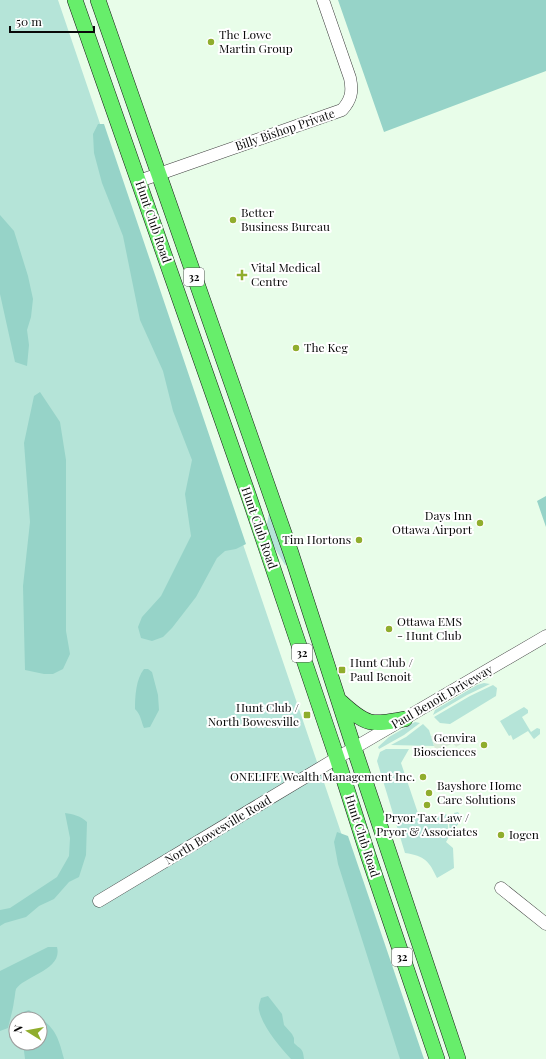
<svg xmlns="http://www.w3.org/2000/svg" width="546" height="1059" font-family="'Playfair Display',serif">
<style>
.green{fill:#b5e4d8;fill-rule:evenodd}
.forest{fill:#96d3c8}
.plaza{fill:#d9ebd9}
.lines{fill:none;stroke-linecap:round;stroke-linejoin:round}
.minor-casing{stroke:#3c3c3c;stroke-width:13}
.major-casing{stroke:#1a1a1a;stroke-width:16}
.minor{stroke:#fff;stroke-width:12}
.major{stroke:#67ee6b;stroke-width:15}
.poi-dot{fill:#90ad2d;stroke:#fff;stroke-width:1.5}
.labels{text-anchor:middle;stroke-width:4;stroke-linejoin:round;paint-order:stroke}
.shield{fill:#fff;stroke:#535353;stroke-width:1}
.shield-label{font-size:11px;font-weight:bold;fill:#090909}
.poi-label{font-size:12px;fill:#090909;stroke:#fff;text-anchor:start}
.street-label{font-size:12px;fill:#090909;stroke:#fff}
</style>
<rect width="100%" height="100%" fill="#e8fde9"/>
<path class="green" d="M0 0H58L418 1059H0ZM16 1019H40V1043H16Z
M269 513 289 563 285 565 270 540 267 524Z
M484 683 490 684 467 695 433 715 435 710 477 685Z
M493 685 497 688 496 696 450 724 440 723 434 717 470 696Z
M524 707 528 710V713L522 717 531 732 537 728 540 729V734L534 739 533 738 528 731 513 740 511 735 509 736 500 721Z
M415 722 420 723 404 735 379 749 378 747 389 737Z
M423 724 429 730 434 746 391 745 406 737Z
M386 749H409L401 763 421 822 446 814 447 816 449 837 446 842 453 848 454 868 437 878C429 861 425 856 405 853L377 761 380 752Z
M458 812 462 819 450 835 449 822 454 821 455 819 454 813Z"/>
<path class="forest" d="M338 0H546V71L384 132Z
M98 124H104L246 544 236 549 225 551 217 558 196 597 172 628 163 637 152 641 141 638 138 627 142 617 161 596 191 536 185 494 192 460 173 411 163 371 140 320 123 236 102 183 94 153 93 134Z
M0 215 14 231 28 276 33 299 31 317 27 330 29 345 27 366 15 362 0 294Z
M40 392 60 422 66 460V631L70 654 63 669 53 674H44L25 670 23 586 30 522 24 443 34 396Z
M546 496V527L537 501Z
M144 669H148L152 672 158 695 159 710 150 727 144 728C141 721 141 715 135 709 135 696 136 679 144 669Z
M65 813C73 814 81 816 87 822L86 855 79 877 69 882 54 899 39 906 26 917 5 923 0 926V910L10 908 57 877 69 856 70 838Z
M337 832 348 836 424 1059H400L338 864 334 842Z
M48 947H57C63 970 24 976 16 989 15 992 15 997 14 1001 13 1010 10 1019 8 1028L0 1031V971Z
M268 996 282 1014 284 1025 292 1034 294 1038V1043C301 1050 303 1048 304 1059H291C280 1047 262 1026 259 1010 258 1006 260 1002 261 998Z
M29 1010C53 1026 57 1031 64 1059H25L23 1043H40V1019H21L23 1012Z"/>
<path class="plaza" d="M431 736 449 737 459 741 461 744 456 747 453 743 436 752Z"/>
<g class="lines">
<g class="minor-casing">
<path id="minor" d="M139 181 342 110C351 100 353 92 350 78L323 0
M501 888 546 924
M99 901 337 758 546 636"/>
</g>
<g class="major-casing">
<path id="major" d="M75 0 248 494 337 758 368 855 437 1059
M98 0 291 553 354 748 458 1059
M341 702C367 726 371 725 405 719"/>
</g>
<use href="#minor" class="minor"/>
<use href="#major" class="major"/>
</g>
<g class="poi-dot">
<circle cx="211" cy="42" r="4"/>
<circle cx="233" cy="220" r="4"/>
<path d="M240 269h4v4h4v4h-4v4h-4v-4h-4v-4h4z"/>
<circle cx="296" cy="348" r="4"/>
<circle cx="480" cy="523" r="4"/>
<circle cx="359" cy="540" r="4"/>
<circle cx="389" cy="629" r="4"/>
<rect x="338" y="666" width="8" height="8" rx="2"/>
<rect x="303" y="711" width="8" height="8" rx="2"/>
<circle cx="484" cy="745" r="4"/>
<circle cx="423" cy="777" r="4"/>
<circle cx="429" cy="793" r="4"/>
<circle cx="427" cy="805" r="4"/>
<circle cx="501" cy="835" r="4"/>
</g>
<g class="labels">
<g class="shield">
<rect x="184" y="268" width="20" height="18" rx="3"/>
<rect x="292" y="644" width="20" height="18" rx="3"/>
<rect x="392" y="948" width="20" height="18" rx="3"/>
</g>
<g class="shield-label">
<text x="194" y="281">32</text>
<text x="302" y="657">32</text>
<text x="402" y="961">32</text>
</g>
<g class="poi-label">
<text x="219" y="39">The Lowe<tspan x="219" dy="14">Martin Group</tspan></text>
<text x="241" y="217">Better<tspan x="241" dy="14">Business Bureau</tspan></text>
<text x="251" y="272">Vital Medical<tspan x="251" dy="14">Centre</tspan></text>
<text x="304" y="352">The Keg</text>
<text x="472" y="520" text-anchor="end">Days Inn<tspan x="472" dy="14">Ottawa Airport</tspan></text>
<text x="351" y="544" text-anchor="end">Tim Hortons</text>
<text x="397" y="626">Ottawa EMS<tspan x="397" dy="14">- Hunt Club</tspan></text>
<text x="350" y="667">Hunt Club /<tspan x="350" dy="14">Paul Benoit</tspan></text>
<text x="299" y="712" text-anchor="end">Hunt Club /<tspan x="299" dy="14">North Bowesville</tspan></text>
<text x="476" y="742" text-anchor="end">Genvira<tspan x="476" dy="14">Biosciences</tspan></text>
<text x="415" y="781" text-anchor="end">ONELIFE Wealth Management Inc.</text>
<text x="437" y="790">Bayshore Home<tspan x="437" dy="14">Care Solutions</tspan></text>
<text x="427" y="822" text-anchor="middle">Pryor Tax Law /<tspan x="427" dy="14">Pryor &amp; Associates</tspan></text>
<text x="509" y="839">Iogen</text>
</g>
<g class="street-label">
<text transform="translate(285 130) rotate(-19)" y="4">Billy Bishop Private</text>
<text transform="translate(153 222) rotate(71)" y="4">Hunt Club Road</text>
<text transform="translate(259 528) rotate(71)" y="4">Hunt Club Road</text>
<text transform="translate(442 697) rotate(-30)" y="4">Paul Benoit Driveway</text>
<text transform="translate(218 830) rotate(-31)" y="4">North Bowesville Road</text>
<text transform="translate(362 836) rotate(72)" y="4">Hunt Club Road</text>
</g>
</g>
<g transform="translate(28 1031) rotate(281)"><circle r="19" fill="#ffffff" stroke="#9d9d9d"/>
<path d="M0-3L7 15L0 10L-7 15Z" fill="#90ad2d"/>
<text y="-6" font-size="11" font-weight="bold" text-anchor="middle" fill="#090909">N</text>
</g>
<path d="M10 26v6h84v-6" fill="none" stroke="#090909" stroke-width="2"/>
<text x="16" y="26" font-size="12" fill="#090909" stroke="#ffffff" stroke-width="3" paint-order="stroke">50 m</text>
</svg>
